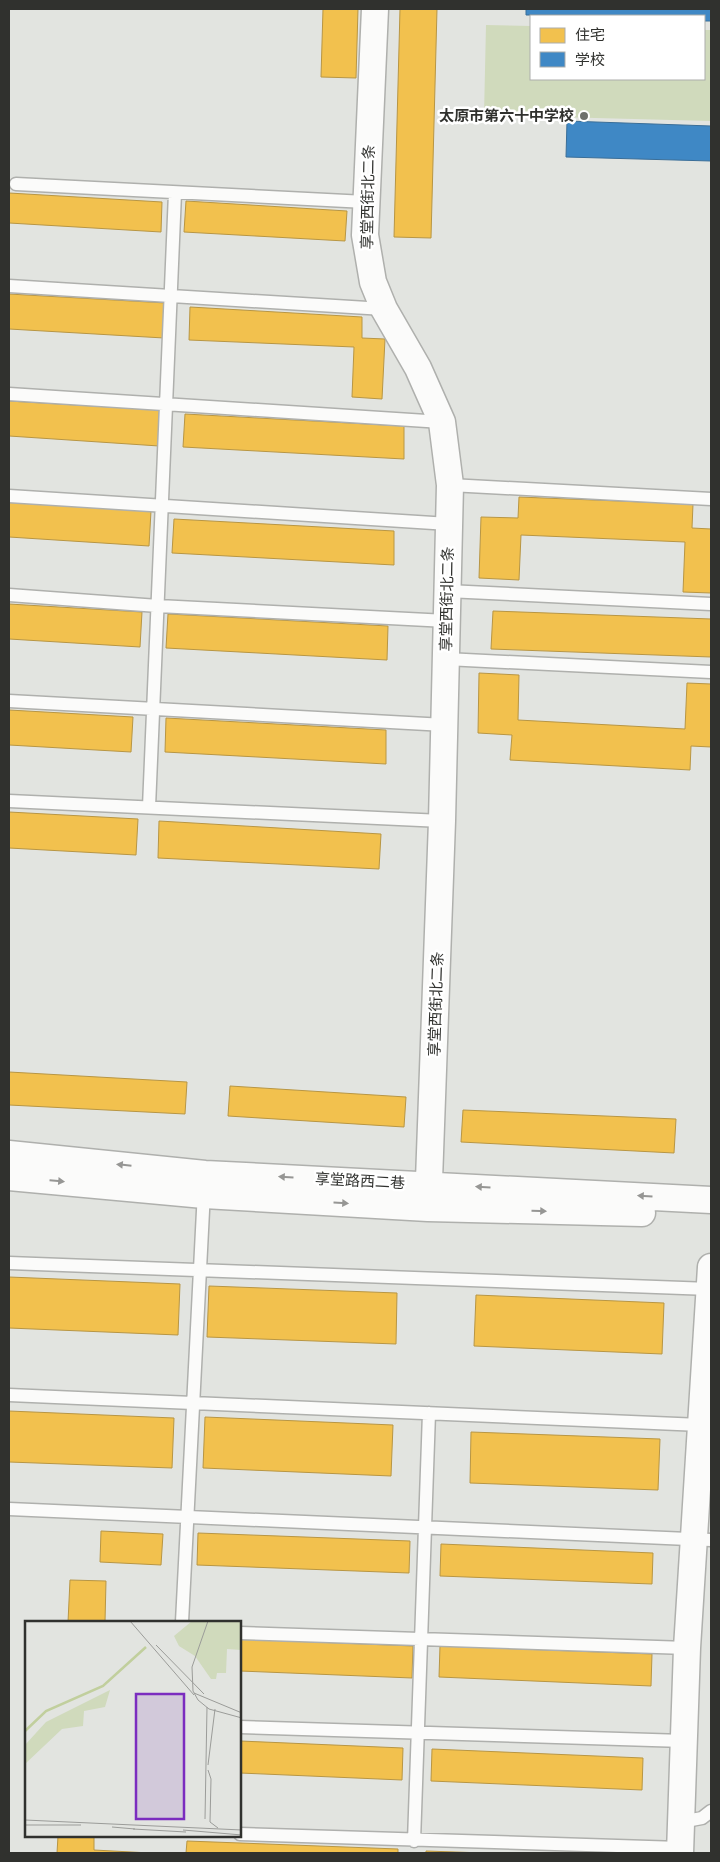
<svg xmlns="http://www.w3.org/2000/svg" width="720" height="1862" font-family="'Public Sans','Noto Sans SC',sans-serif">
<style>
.green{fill:#d0dabc}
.homes{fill:#f2c14e;stroke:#b89644}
.schools{fill:#3f88c5;stroke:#3a6e98}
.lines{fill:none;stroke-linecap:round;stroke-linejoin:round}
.service-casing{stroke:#afb0ad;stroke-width:15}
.minor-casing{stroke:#afb0ad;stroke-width:29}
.service{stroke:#fbfbfa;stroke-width:12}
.minor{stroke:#fbfbfa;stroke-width:26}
.oneway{fill:#969694}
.poi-dot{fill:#6e706c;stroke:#fff;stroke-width:2}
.labels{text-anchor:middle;stroke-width:5;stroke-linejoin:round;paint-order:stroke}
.poi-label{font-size:15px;font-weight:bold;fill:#30312e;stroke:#fff;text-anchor:end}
.street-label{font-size:15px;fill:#30312e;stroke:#fff}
.inset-river{fill:none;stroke:#c1cf9d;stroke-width:2.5}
.inset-road{fill:none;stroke:#9b9c99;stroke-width:1}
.view{fill:#7b2cbf;fill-opacity:0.15;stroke:#7b2cbf;stroke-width:2.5}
.inset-edge{fill:none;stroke:#30312e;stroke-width:2.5}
</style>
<rect width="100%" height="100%" fill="#e2e4e0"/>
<path class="green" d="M486 25 531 26V79H704V30H711V121L484 115Z"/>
<path class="homes" d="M323 9H358L356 78 321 77Z
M400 9H437L431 238 394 237Z
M9 193 162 202 161 232 9 223Z
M186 201 347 211 345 241 184 232Z
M9 294 166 303 164 338 9 329Z
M190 307 362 317V338L385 339 382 399 352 397 354 347 189 340Z
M9 401 161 410 159 446 9 436Z
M185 414 404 426V459L183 447Z
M519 497 693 504 692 528 711 529V593L683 592 685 542 521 535 519 580 479 578 481 517 518 518Z
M9 502 151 511 149 546 9 537Z
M174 519 394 531V565L172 553Z
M9 604 142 612 140 647 9 639Z
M493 611 711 619V657L491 649Z
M168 614 388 626 387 660 166 648Z
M479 673 519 675 518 720 685 729 687 683 711 684V747L691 746 690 770 510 760 512 735 478 733Z
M9 710 133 717 131 752 9 745Z
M166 718 386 730V764L165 752Z
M9 812 138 819 136 855 9 848Z
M159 821 381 834 379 869 158 858Z
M9 1072 187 1082 185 1114 9 1105Z
M230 1086 406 1097 404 1127 228 1116Z
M463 1110 676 1119 674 1153 461 1142Z
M9 1277 180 1284 178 1335 9 1328Z
M209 1286 397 1293 396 1344 207 1337Z
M476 1295 664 1303 662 1354 474 1346Z
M9 1411 174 1418 172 1468 9 1462Z
M205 1417 393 1425 391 1476 203 1468Z
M471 1432 660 1439 658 1490 470 1483Z
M101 1531 163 1534 161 1565 100 1562Z
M198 1533 410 1541 409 1573 197 1565Z
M441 1544 653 1553 652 1584 440 1576Z
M70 1580 106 1581 105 1622H68Z
M240 1639 413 1646 412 1678 240 1671Z
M440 1646 652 1654 651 1686 439 1677Z
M240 1741 403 1748 402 1780 240 1773Z
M432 1749 643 1758 642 1790 431 1781Z
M58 1836H94V1850L150 1853H57Z
M187 1841 398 1849V1853H186Z
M426 1851 484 1853H426Z"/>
<path class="schools" d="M526 9H711V21H704V16L526 15Z
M567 121 711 126V161L566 157Z"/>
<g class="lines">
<g class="service-casing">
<path id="service" d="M16 184 366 202
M9 286 384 309
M9 394 442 422
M450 485 711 499
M9 496 449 524
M447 591 711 604
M9 595 158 606 447 621
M446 659 711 672
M9 701 445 725
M9 801 442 821
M149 807 175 193
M9 1263 710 1289
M9 1395 701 1425
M9 1509 711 1540
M182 1622 204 1191
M240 1633 687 1648
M240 1727 684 1741
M681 1822 702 1818 711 1811
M240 1834 680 1848
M414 1841 429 1413"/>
</g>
<g class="minor-casing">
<path id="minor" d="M375 9 365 235 373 282 384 309 418 368 442 422 450 485 442 821 428 1208
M9 1154 205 1174 711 1200
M9 1177 204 1195 428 1208 642 1213
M680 1853 687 1648 711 1267"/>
</g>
<use href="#service" class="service"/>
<use href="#minor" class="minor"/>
</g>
<defs><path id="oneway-solid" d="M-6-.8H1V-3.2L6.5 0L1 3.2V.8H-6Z" transform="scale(1.25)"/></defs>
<g class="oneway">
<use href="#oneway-solid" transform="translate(124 1165) rotate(-174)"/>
<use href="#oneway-solid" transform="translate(286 1177) rotate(-177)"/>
<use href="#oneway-solid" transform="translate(57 1181) rotate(5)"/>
<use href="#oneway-solid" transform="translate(483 1187) rotate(-177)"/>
<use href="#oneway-solid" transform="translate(645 1196) rotate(-177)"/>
<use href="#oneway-solid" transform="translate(341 1203) rotate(3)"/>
<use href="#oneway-solid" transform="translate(539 1211) rotate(2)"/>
</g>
<circle class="poi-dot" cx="584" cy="116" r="5"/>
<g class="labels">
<g class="poi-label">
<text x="574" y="121">太原市第六十中学校</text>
</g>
<g class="street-label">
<text transform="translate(368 197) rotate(-89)" y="5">享堂西街北二条</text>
<text transform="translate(447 599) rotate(-89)" y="5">享堂西街北二条</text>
<text transform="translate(436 1004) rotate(-88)" y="5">享堂西街北二条</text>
<text transform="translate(360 1181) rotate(3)" y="5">享堂路西二巷</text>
</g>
</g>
<g transform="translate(25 1621)">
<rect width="216" height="216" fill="#e2e4e0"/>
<path d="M167 0H216V29L202 28 201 52H192L191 58H186L170 35 154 25 149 15ZM85 69 80 86 59 90 58 105 37 108 0 143V124L21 101Z" fill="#d0dabc"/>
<path class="inset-river" d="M0 110 21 90 78 65 121 26"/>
<path class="inset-road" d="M105 0 169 74M183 0 167 46 168 70 173 79 184 88 217 97M131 24 179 73M169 72 217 92M183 144 190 88M183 149 186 158 185 201 193 207M180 198 182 86M0 199 217 209M0 204H56M87 206 110 208M108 208 161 211M158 209 217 214"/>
<path class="view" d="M111 73H159V198H111Z"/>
<rect width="216" height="216" class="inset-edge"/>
</g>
<rect width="720" height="1862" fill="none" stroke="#30312e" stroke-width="20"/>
<rect x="530" y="15" width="175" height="65" fill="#ffffff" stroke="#acadab"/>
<rect x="540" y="28" width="25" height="15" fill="#f2c14e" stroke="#acadab"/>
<text x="575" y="40" font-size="15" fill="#30312e">住宅</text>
<rect x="540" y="52" width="25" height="15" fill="#3f88c5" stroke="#acadab"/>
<text x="575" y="65" font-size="15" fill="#30312e">学校</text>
</svg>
